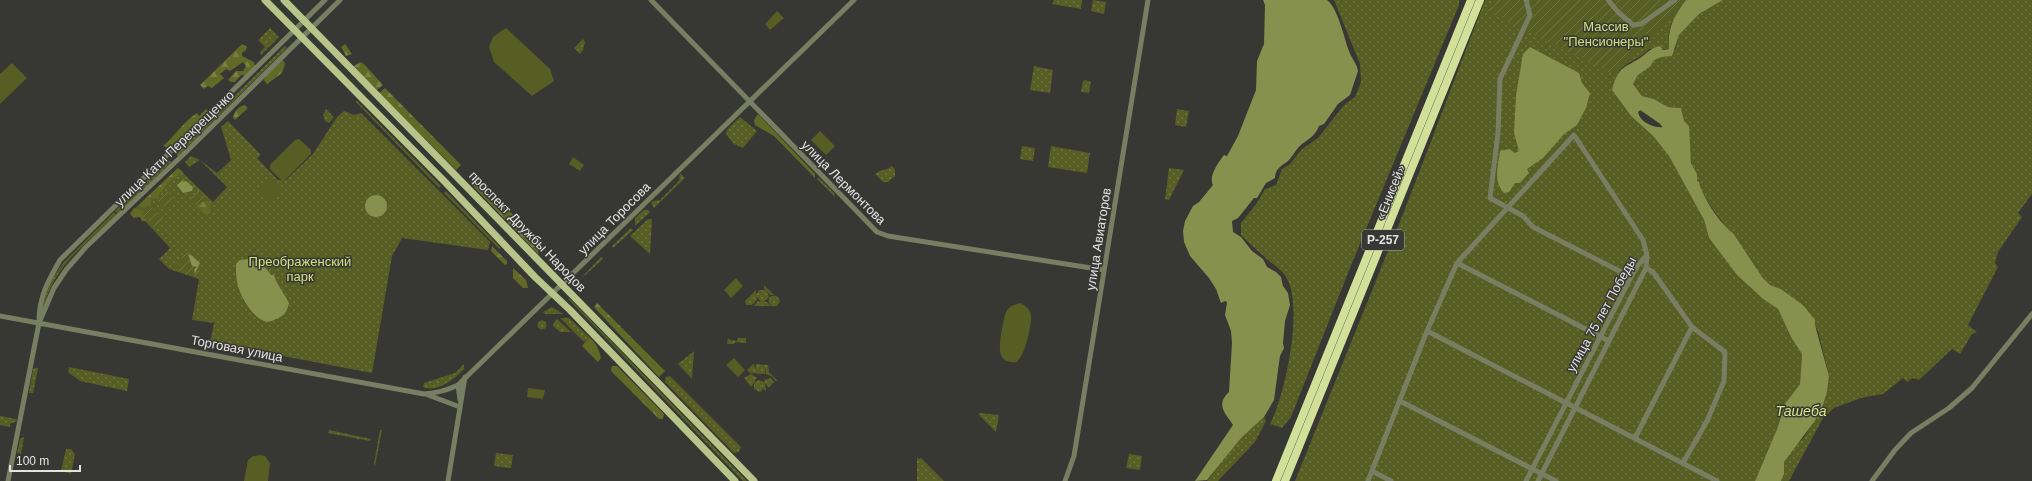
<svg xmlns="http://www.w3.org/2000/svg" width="2032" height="481" font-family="Helvetica,sans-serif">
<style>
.grass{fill:url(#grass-dots)}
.forest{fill:url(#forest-firs)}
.garden{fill:url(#garden-furrows)}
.pitch{fill:#565e24}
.water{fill:#86914d;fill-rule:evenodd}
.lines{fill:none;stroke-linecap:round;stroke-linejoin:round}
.river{stroke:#86914d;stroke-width:8}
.minor{stroke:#787e62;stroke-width:5}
.major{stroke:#b9c48a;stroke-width:7}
.highway{stroke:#d3e099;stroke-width:8}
.labels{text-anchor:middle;stroke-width:3;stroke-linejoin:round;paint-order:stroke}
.shield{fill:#373734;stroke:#afb0ae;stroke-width:1}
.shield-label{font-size:12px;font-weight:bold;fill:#e3e4e2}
.park-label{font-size:13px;fill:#d1e181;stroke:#373734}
.street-label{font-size:13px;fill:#e3e4e2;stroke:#373734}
.water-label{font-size:14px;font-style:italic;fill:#d6e686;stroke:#373734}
</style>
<defs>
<pattern id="grass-dots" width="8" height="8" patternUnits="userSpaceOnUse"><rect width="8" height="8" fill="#565e24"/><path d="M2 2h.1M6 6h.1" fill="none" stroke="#6e7544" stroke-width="1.8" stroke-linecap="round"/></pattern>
<pattern id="forest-firs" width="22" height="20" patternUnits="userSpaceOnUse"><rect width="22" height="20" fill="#606a26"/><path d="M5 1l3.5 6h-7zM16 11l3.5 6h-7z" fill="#777f45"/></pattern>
<pattern id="garden-furrows" width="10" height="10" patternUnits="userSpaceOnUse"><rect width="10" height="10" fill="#565e24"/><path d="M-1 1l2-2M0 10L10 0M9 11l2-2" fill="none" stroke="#6e7544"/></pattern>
</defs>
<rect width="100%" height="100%" fill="#373734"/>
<path class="grass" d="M1054 0H1082L1081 9 1052 4Z
M1093 0 1106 2 1104 14 1091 11Z
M1334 0H1459V5L1350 268 1291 417 1282 428 1270 424C1285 395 1306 301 1284 274 1280 269 1273 264 1268 260 1259 252 1250 244 1241 235V223L1257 203 1265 189 1276 185 1282 169 1290 164 1302 149 1318 138 1344 105 1355 97 1361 82 1360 64Z
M1485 0H1686C1674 15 1666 29 1669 49H1649C1641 59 1623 62 1617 75 1615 79 1614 85 1612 90L1631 116 1653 136 1669 156 1704 220 1709 238 1737 275 1763 299 1778 309 1792 339 1802 354 1800 384 1783 408 1777 429 1755 481H1295L1405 209Z
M1723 0H2032V194L2018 213 2022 217 1998 252 1995 263 1998 267 1968 325 1977 332 1972 334 1960 354 1952 349 1919 380 1913 378 1907 382 1903 378 1883 394 1861 398 1834 408 1823 418 1789 481H1781L1784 474V462L1795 445 1803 439 1822 408 1827 392 1829 376 1818 331 1803 305 1781 289 1770 285 1755 270 1733 233 1727 229 1702 194 1692 166 1681 108 1668 107 1654 99 1642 96 1633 84 1638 75 1651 66C1654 56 1667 54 1675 50L1679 35 1699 14Z
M270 28 279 37 261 55 260 52 265 47 258 40Z
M583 39 585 42 583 50 580 54 574 48Z
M285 46 287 48 178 156 176 154Z
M1034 66 1053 70 1050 93 1030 90Z
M1085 80 1091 82 1089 93 1081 92 1083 81Z
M355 101H357L441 186 439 188Z
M326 109 334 117 329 123 325 121 323 115Z
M1177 109 1189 111 1186 127 1175 125Z
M344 111 354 115 361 113 490 242 488 250 402 238 392 256 372 373 210 342 214 323 192 320 199 279 169 269 159 259 170 248 134 209 178 168 213 202 227 187 200 160 189 167 185 162 191 156 200 160 217 173 231 160 221 127 228 121 261 155 257 158 278 180H286L313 154 337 117Z
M740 117 757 131 743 148 734 144 726 134 727 130Z
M1022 146 1035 148 1033 161 1020 159Z
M1051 146 1090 153 1087 173 1048 167Z
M168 159 171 162 118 214 115 211Z
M892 166 895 169V176L888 182H883L875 174C881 169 886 171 892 166Z
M1169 168 1184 170 1169 200 1165 199Z
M680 173 685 178 654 208 651 203 653 201 660 200 679 181Z
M819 178 834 193 835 197 817 179Z
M446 191 501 248 499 249 444 193Z
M644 210H648L650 212 635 226V218Z
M114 212 117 215C88 242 50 268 44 310L41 309 49 284 63 263Z
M648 219H652L650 254 630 236Z
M631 228 633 230 613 248 612 246Z
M550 251 560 263 553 265C549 261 550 257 547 254Z
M601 257 603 259 583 277V276Z
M764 285 774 295H770L767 291 769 297 764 302H767L770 306H754L758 301 761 302 756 296 759 290H766L764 289Z
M756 290 757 300 752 305H746L745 301Z
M768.5 301a5.5 5.5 0 1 1 11 0a5.5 5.5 0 1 1-11 0Z
M568 299H570L747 481H743Z
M552 307 563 314H545L543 312Z
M560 318H569L589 337 584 342Z
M557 319 571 332H560L553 326V324Z
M537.5 325a4.5 4.5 0 1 1 9 0a4.5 4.5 0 1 1-9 0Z
M728 338 730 340 737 341 738 338H746V343L735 342 734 344H727Z
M694 351 692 379 678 364Z
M464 364V369C455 379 437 393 423 387L424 383 455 373Z
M753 364H754L755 370 756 364 768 365 769 372 778 381H775L773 377 766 374V368L765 374 750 373 747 370Z
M69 367 129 379 127 391 80 381 68 372Z
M35 368H38L33 393H29L33 369Z
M751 374 757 378 751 387 744 378Z
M670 376 741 447 739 452 734 453 665 382 666 377Z
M771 378 774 382 768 388 764 380Z
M758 380 765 382 766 391 763 389 760 392 754 389V383Z
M979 413 999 415 996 432 979 415Z
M0 416 16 419 17 421 10 424V427L0 425Z
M1264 417 1266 421 1255 442 1218 481H1207L1240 438Z
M329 430 371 439 370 441 328 433Z
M380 430H382L375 466 374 464Z
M24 437 21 454 17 453 20 439Z
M66 449H71L75 454 71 474 61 471Z
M496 453 513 455 511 468 494 466Z
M1129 454 1142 456 1140 470 1126 468Z
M917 457 919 459 921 458 944 481H917Z"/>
<path class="forest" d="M242 44 247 47 246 50 242 53V56L254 62 255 67 247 76 241 75 235 82H231L228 80 236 71H243L246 66 243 62 230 71 226 69 220 74 224 78 212 88 208 86 204 89 200 85Z
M345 44 352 54 346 56 341 47Z
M283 60 285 64 282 73 267 84 264 80 265 77Z
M360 62 364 64 383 85 377 90 353 67Z
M385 88 461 165 456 170 379 93Z
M244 105 248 108 235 120 233 118C234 112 238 107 244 105Z
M206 109 209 112 173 147 171 145 168 148 163 146C176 135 183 122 197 113L199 116Z
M758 114 815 174V178L774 136 755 125 754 120Z
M178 168 183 172 172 179 155 199 151 198V203L144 208 139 205Z
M472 173 540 242 538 254 471 184 470 177Z
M208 201 211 204 209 208 211 211 207 216 197 207 202 202Z
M134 208 143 211 148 218 146 221H142L140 217 134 218 130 214Z
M492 246 507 261V264L505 265 491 251Z
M513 268 526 280 528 288H523L513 278Z
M597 303 665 371 659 377 594 307Z
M589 337C596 343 599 349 601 358L598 362 582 346Z
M612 366H617L664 414 663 419H659L611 371Z"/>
<path class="garden" d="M1493 0H1685L1613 74 1489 12Z
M199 190 209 200 202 202 197 206 189 199Z
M167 191 176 200 165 208 157 199Z
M150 205 166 222 156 230 141 214Z
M186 252C193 254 196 258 202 261L199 278 175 269Z"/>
<path class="pitch" d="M777 11 784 18 770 30 765 24Z
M506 28 550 69 554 81 532 96 494 62 489 47 493 37Z
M12 63 27 78 0 104V74Z
M820 131 835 146 826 155 811 140Z
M299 139 311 150V154L285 180H281L270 169V165L295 140Z
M573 157 584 165 580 171 569 164Z
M268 180 284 191 270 205 257 192Z
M736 278 743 286 731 298 724 290Z
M1021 303C1025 306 1030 309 1031 315 1032 326 1025 355 1017 362 994 365 1000 343 1002 328 1004 322 1004 312 1009 308 1012 305 1017 304 1021 303Z
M734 358 745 370 738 377 726 365Z
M528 388 545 390 543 399 527 397Z
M261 455 265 456 270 463 268 481H244L248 460 253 456Z"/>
<path class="water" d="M1263 0H1327C1338 8 1344 38 1349 51 1351 58 1357 63 1358 71L1350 95 1338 104 1324 124 1319 126C1315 136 1310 138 1302 144 1297 148 1294 154 1289 160 1286 163 1283 164 1280 167 1277 169 1275 174 1275 178L1266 183 1257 198H1254L1238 218 1232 221 1233 232 1241 237 1252 251 1263 259 1267 267 1276 272 1281 277 1283 286 1288 293 1290 305 1285 321 1283 343 1284 348 1280 356 1274 400 1264 417 1241 438 1207 480 1195 481 1233 425C1226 414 1215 405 1229 392L1232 343 1231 331 1225 315 1227 302 1225 301 1221 303 1216 289 1209 278 1190 256 1184 242 1183 231 1185 221 1193 206 1199 202 1213 185C1208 176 1219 162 1224 155L1227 156 1238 136 1256 90 1257 61 1264 44 1265 5Z
M1686 0H1723L1699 14 1679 35 1672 56C1664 57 1654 56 1651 66L1638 75 1633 84 1642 96 1654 99 1668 107 1681 108 1684 121 1689 126 1691 163 1697 174V181L1699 182C1702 197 1721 225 1733 233L1762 277 1770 285 1781 289 1803 305 1815 320V325L1829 376 1827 392 1822 408 1814 422 1784 462V474L1781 481H1755L1777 429 1785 404 1800 384 1802 354 1792 339 1778 309 1763 299 1737 275 1709 238 1704 220 1669 156 1653 136 1631 116 1612 90C1619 63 1626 69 1644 55 1650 50 1652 48 1660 46L1663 50 1669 49C1667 29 1674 15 1686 0ZM1643 108C1653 108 1665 116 1664 127 1654 128 1640 123 1638 112Z
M1530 47 1579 73 1582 83 1590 93 1586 108 1577 125 1564 134 1543 158 1527 169 1529 173 1520 183H1515L1509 192 1504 193C1493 181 1498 166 1500 151L1509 149 1515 153 1519 151 1514 133 1516 95 1523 54Z
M184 179 183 182 186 181 193 187 192 191 183 193 177 185Z
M365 206a11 11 0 1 1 22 0a11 11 0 1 1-22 0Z
M188 254 191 255 200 263 195 274 194 270 197 267 192 266Z
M249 259C259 263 265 266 271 275H274C277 285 284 293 289 303 287 311 285 316 276 319 272 321 268 323 264 321 254 318 242 299 239 289 236 282 236 272 236 264L240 260Z"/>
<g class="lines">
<path class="river" d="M1634 101 1663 121 1669 129"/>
<path class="minor" d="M651 0 877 232 888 236 1104 270
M1526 0 1530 15 1500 79 1498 133 1490 198 1523 216 1533 227 1631 277
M1608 0 1618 12 1633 25 1641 24 1675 0
M1457 263 1609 341
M1646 268 1653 272 1692 327 1725 352 1724 381 1707 421 1683 463
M0 316 424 394C437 393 446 391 458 385L854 0
M39 321C39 297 48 281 60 260L325 0
M1427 331 1717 481
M458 385 460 400
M428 395 460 407
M1400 401 1556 481
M1635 438 1692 327
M1372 471 1391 481
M8 481 39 323 54 288 66 270 86 247 188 150 340 0
M448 481 465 377
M1065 481 1074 456 1148 0
M1368 481 1427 331 1457 263 1574 135 1643 240 1647 255 1646 268 1538 481
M1526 481 1631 277 1638 265 1647 255
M1872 481 1895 450 1911 433 1949 408 1972 388 2032 314"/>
<path class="major" d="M265 0 446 183 535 277 570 310 735 481
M284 0 754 481"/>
<path class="highway" d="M1276 481 1471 0
M1285 481 1480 0"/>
</g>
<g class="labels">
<rect class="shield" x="1362" y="230" width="42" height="20" rx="3"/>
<g class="shield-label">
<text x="1383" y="244">Р-257</text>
</g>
<g class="park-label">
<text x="1606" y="31">Массив<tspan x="1606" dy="15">"Пенсионеры"</tspan></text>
<text x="300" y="266">Преображенский<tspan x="300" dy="15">парк</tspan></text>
</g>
<g class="street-label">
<text transform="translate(174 148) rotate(-44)" y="5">улица Кати Перекрещенко</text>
<text transform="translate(844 182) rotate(45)" y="5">улица Лермонтова</text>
<text transform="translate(1390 192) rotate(-68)" y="5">«Енисей»</text>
<text transform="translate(614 218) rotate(-45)" y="5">улица Торосова</text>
<text transform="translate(528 231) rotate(46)" y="5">проспект Дружбы Народов</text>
<text transform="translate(1098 239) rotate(-81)" y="5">улица Авиаторов</text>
<text transform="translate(1601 314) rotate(-61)" y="5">улица 75 лет Победы</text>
<text transform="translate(237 348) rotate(11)" y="5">Торговая улица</text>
</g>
<g class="water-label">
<text x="1801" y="416">Ташеба</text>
</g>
</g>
<path d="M10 465v6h70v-6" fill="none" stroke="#e3e4e2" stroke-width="2"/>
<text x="16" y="465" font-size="12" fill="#e3e4e2" stroke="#373734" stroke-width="3" paint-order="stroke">100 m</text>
</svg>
